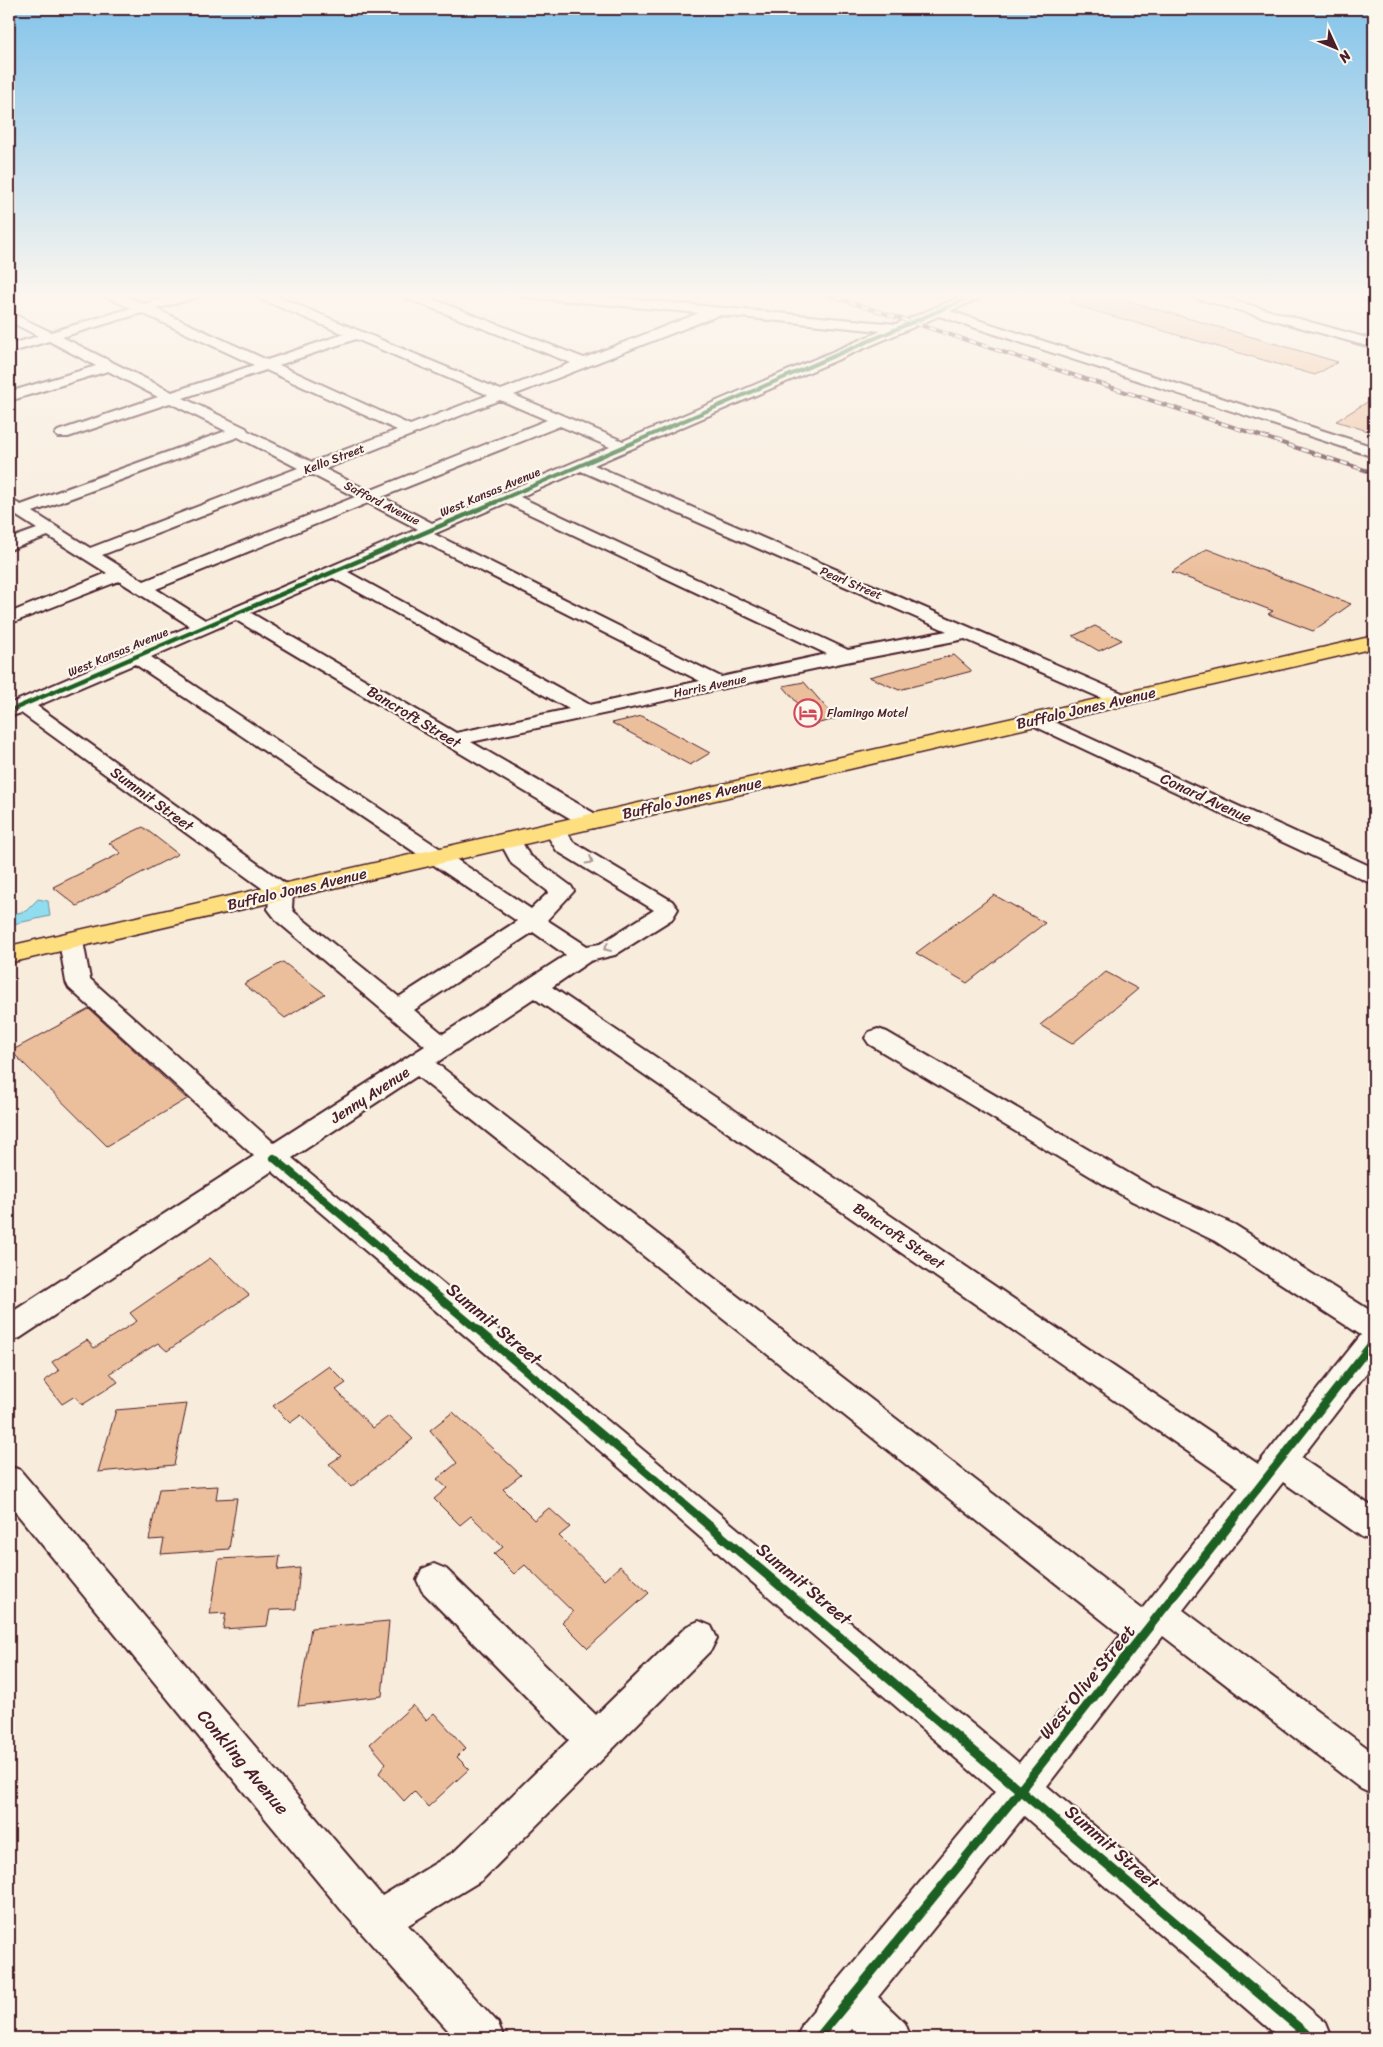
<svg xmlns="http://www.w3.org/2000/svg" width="1383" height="2047" font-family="Sriracha,sans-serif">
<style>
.water{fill:#8fddee;stroke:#7391a0}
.building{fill:#ecbf9c;stroke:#4a1f2b}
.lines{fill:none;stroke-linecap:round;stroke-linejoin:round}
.minor-casing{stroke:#4a1f2b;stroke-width:4}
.major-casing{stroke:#4a1f2b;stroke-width:3}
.minor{fill:#fbf7ec;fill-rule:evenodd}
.major{fill:#fedf80;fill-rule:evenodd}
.rail-casing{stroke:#4a1f2b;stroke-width:4}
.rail{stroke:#fbf7ec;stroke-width:2.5;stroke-dasharray:7;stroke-linecap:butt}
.cycleway-far3-casing{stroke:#fbf7ec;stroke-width:5.5}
.cycleway-far2-casing{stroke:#fbf7ec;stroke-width:7}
.cycleway-far1-casing{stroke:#fbf7ec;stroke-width:11}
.cycleway-casing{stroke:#fbf7ec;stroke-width:12}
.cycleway-far3{stroke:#1b5e20;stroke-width:4}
.cycleway-far2{stroke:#1b5e20;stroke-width:4.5}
.cycleway-far1{stroke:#1b5e20;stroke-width:8}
.cycleway{stroke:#1b5e20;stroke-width:9}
.oneway{stroke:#ab9695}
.labels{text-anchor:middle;stroke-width:4.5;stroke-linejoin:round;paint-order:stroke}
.far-street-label{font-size:12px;fill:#4a1f2b;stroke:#fbf7ec}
.far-poi-label{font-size:12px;fill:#4a1f2b;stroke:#fbf7ec;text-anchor:start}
.street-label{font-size:15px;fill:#4a1f2b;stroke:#fbf7ec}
.near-street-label{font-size:18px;fill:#4a1f2b;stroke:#fbf7ec}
</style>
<rect width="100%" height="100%" fill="#f8ecdc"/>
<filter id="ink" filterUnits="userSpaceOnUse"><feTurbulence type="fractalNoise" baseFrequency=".02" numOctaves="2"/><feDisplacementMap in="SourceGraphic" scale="10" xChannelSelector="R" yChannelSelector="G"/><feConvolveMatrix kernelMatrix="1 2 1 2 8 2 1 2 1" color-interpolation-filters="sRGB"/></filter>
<g filter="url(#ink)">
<path class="water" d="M38 899 48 901 50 916 9 925V915L26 911Z"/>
<path class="building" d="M1074 293H1101L1338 362 1315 375 1081 307 1071 303Z
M1374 398V433L1336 421Z
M1207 549 1290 581 1351 604 1313 631 1268 614 1273 611 1172 572Z
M1095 626 1122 640 1099 651 1073 636Z
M954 655 972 671 899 690 869 677Z
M804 682 836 719 815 724 783 686Z
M642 716 710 753 690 765 612 723Z
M143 827 178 854 77 906 53 887 121 853 109 843Z
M994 895 1045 923 967 983 916 953Z
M283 962 325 994 285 1018 244 984Z
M1106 972 1138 989 1072 1044 1040 1025Z
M89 1009 187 1099 107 1146 11 1051Z
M210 1258 249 1295 167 1351 158 1343 110 1373 118 1382 82 1405 75 1396 62 1404 44 1381 59 1371 52 1362 87 1340 94 1348 137 1321 130 1313Z
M329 1366 346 1383 336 1390 373 1428 389 1416 413 1439 351 1487 329 1464 341 1456 301 1415 290 1423 273 1406Z
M187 1404 174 1465 98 1472 116 1410Z
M453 1412 521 1475 503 1489 534 1520 549 1508 570 1527 559 1536 604 1580 620 1566 649 1593 588 1648 562 1622 573 1612 525 1565 514 1574 494 1554 503 1547 471 1516 460 1525 434 1499 447 1488 437 1479 457 1463 430 1430Z
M218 1486 216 1499 237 1498 229 1549 161 1554 164 1539 149 1540 159 1489Z
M280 1556 278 1570 300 1568 296 1609 270 1610 267 1626 223 1629 226 1613 210 1614 219 1559Z
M389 1621 382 1696 298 1706 311 1628Z
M413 1705 426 1720 434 1713 466 1748 457 1757 469 1769 428 1807 414 1791 404 1801 379 1773 386 1763 370 1744Z"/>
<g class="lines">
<g class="minor-casing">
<path id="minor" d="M102 293H119L144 304 183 293H202L201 296 156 309 267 360 344 334 253 296 251 293H269L501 390 571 363 401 296 400 293H417L584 358 699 313 525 297 520 296 519 293H564L896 324 970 293H986L985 296 950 311 1374 447V457L939 316 594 465 1129 696 1132 700 1129 704 1122 706 1115 704 965 639 846 662 471 742 599 816 602 821 599 826 591 828 583 826 236 620 151 657 531 909 549 892 512 864 499 840 502 835 510 833 518 835 529 855 571 886 574 891 547 920 587 946 600 944 654 910 557 851 544 830 547 825 555 823 563 825 573 842 672 901 678 909 672 919 615 955 590 961 552 987 1258 1464 1361 1335 1215 1241 1132 1201 869 1044 865 1038 869 1032 878 1029 887 1032 1152 1187 1235 1225 1374 1313V1363L1301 1458 1374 1508V1541L1362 1537 1283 1482 1183 1610 1374 1753V1795L1361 1789 1163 1636 1047 1786 1326 2023 1332 2038H1280L1024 1816 878 1997 905 2023 911 2038H861L852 2029 844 2038H797L803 2023 995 1792 605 1455 272 1171 20 1338 9 1341V1314L254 1156 69 988 66 982 59 941 63 936 71 933 79 936 83 941 90 979 274 1143 425 1046 278 922 268 909 270 894 21 713 9 717V704L190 626 119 581 9 624V613L107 573 48 536 9 550V539L37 529 9 511V499L21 505 226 431 170 403 68 437H58L55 434 58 431 158 397 108 371 9 401V392L96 366 49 341 9 353V345L38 336 9 321V312L51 332 131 308 104 296ZM142 313 254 365 172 392 62 337ZM719 315 881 331 623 441 514 395ZM356 339 488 395 410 425 279 365ZM266 370 397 430 312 462 248 431 246 428 183 398ZM500 400 547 420 369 491 325 469ZM560 426 610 447 432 523 382 497ZM238 437 298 468 90 548 33 512ZM581 471 947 631 848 650 520 497ZM311 474 355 497 144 581 102 555ZM368 503 418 529 205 620 156 589ZM506 503 827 654 721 677 434 534ZM420 540 700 681 590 705 348 572ZM333 578 569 709 456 733 251 613ZM135 664 517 921 399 997 294 912 292 908 293 892 290 887 37 706ZM533 932 566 955 443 1034 414 1010ZM534 998 1239 1487 1142 1609 436 1063ZM417 1076 1121 1635 1019 1763 292 1158Z
M1186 293H1207L1374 340V348L1188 296Z
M1037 714 1374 868V883L1366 881 1030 724 1027 720 1030 716Z
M9 1466 20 1470 382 1896 454 1852 569 1740 422 1591 417 1580 422 1569 434 1564 446 1569 596 1715 687 1626 699 1621 711 1626 717 1638 711 1650 482 1880 408 1925 498 2023 504 2038H455L343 1912 265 1818 9 1504Z"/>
</g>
<g class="major-casing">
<path id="major" d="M1374 636V648L9 963V946Z"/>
</g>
<use href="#minor" class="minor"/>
<use href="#major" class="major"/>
<g class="rail-casing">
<path id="rail" d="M822 293 1374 473"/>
</g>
<use href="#rail" class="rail"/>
<g class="cycleway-far3-casing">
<path id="cycleway-far3" d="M493 503 980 293"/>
</g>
<g class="cycleway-far2-casing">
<path id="cycleway-far2" d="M9 711 496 502"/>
</g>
<g class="cycleway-far1-casing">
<path id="cycleway-far1" d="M274 1158 702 1519
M1234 1519 1374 1341"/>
</g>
<g class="cycleway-casing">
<path id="cycleway" d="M700 1518 1311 2038
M818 2038 1011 1802 1235 1518"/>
</g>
<use href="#cycleway-far3" class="cycleway-far3"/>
<use href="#cycleway-far2" class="cycleway-far2"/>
<use href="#cycleway-far1" class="cycleway-far1"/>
<use href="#cycleway" class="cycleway"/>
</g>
<defs><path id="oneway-chevron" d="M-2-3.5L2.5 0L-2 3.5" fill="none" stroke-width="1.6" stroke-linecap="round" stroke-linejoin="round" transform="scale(1.25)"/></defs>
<g class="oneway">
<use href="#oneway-chevron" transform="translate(590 861) rotate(31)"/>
<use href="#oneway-chevron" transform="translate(607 948) rotate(157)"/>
</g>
</g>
<linearGradient id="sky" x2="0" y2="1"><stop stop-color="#84c4ea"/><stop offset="0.51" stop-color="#fcf6ef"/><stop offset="1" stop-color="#fcf6ef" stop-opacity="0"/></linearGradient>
<rect width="1383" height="579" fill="url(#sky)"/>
<defs>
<g id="hotel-ring" transform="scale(1.4375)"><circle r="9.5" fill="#fbf7ec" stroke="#d1495b" stroke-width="1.5"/><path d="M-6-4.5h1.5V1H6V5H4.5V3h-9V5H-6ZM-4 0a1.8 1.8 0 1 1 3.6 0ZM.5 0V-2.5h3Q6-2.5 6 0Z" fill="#d1495b"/></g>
</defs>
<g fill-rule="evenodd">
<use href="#hotel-ring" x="808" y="713"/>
</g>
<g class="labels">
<g class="far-street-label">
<text transform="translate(334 459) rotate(-21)" y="4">Kello Street</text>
<text transform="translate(490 492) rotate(-23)" y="4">West Kansas Avenue</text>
<text transform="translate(382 503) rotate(27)" y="4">Safford Avenue</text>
<text transform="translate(851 583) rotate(23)" y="4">Pearl Street</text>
<text transform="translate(118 652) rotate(-23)" y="4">West Kansas Avenue</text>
<text transform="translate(710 686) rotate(-12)" y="4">Harris Avenue</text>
</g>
<g class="far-poi-label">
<text x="827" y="717">Flamingo Motel</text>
</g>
<g class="street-label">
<text transform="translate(1086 708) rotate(-13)" y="5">Buffalo Jones Avenue</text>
<text transform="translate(414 717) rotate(31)" y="5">Bancroft Street</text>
<text transform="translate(692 798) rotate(-13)" y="5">Buffalo Jones Avenue</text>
<text transform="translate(1206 798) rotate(25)" y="5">Conard Avenue</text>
<text transform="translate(152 799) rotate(36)" y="5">Summit Street</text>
<text transform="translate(297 889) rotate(-13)" y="5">Buffalo Jones Avenue</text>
<text transform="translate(370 1095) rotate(-33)" y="5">Jenny Avenue</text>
<text transform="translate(899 1236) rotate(34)" y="5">Bancroft Street</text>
</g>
<g class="near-street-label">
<text transform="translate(494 1324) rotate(40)" y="6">Summit Street</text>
<text transform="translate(804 1584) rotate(40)" y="6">Summit Street</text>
<text transform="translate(1087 1682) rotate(-51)" y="6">West Olive Street</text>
<text transform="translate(243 1762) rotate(50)" y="6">Conkling Avenue</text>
<text transform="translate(1112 1847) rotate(41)" y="6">Summit Street</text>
</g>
</g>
<rect width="1383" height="2047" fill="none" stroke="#fbf7ec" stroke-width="30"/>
<rect x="15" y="15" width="1353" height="2017" fill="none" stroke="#4a1f2b" stroke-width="2" filter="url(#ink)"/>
<g transform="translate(1336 48) rotate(134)" stroke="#fbf7ec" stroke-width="4" paint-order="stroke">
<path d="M0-4L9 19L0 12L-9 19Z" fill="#4a1f2b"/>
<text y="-8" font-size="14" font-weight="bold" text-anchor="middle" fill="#4a1f2b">N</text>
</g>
</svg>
